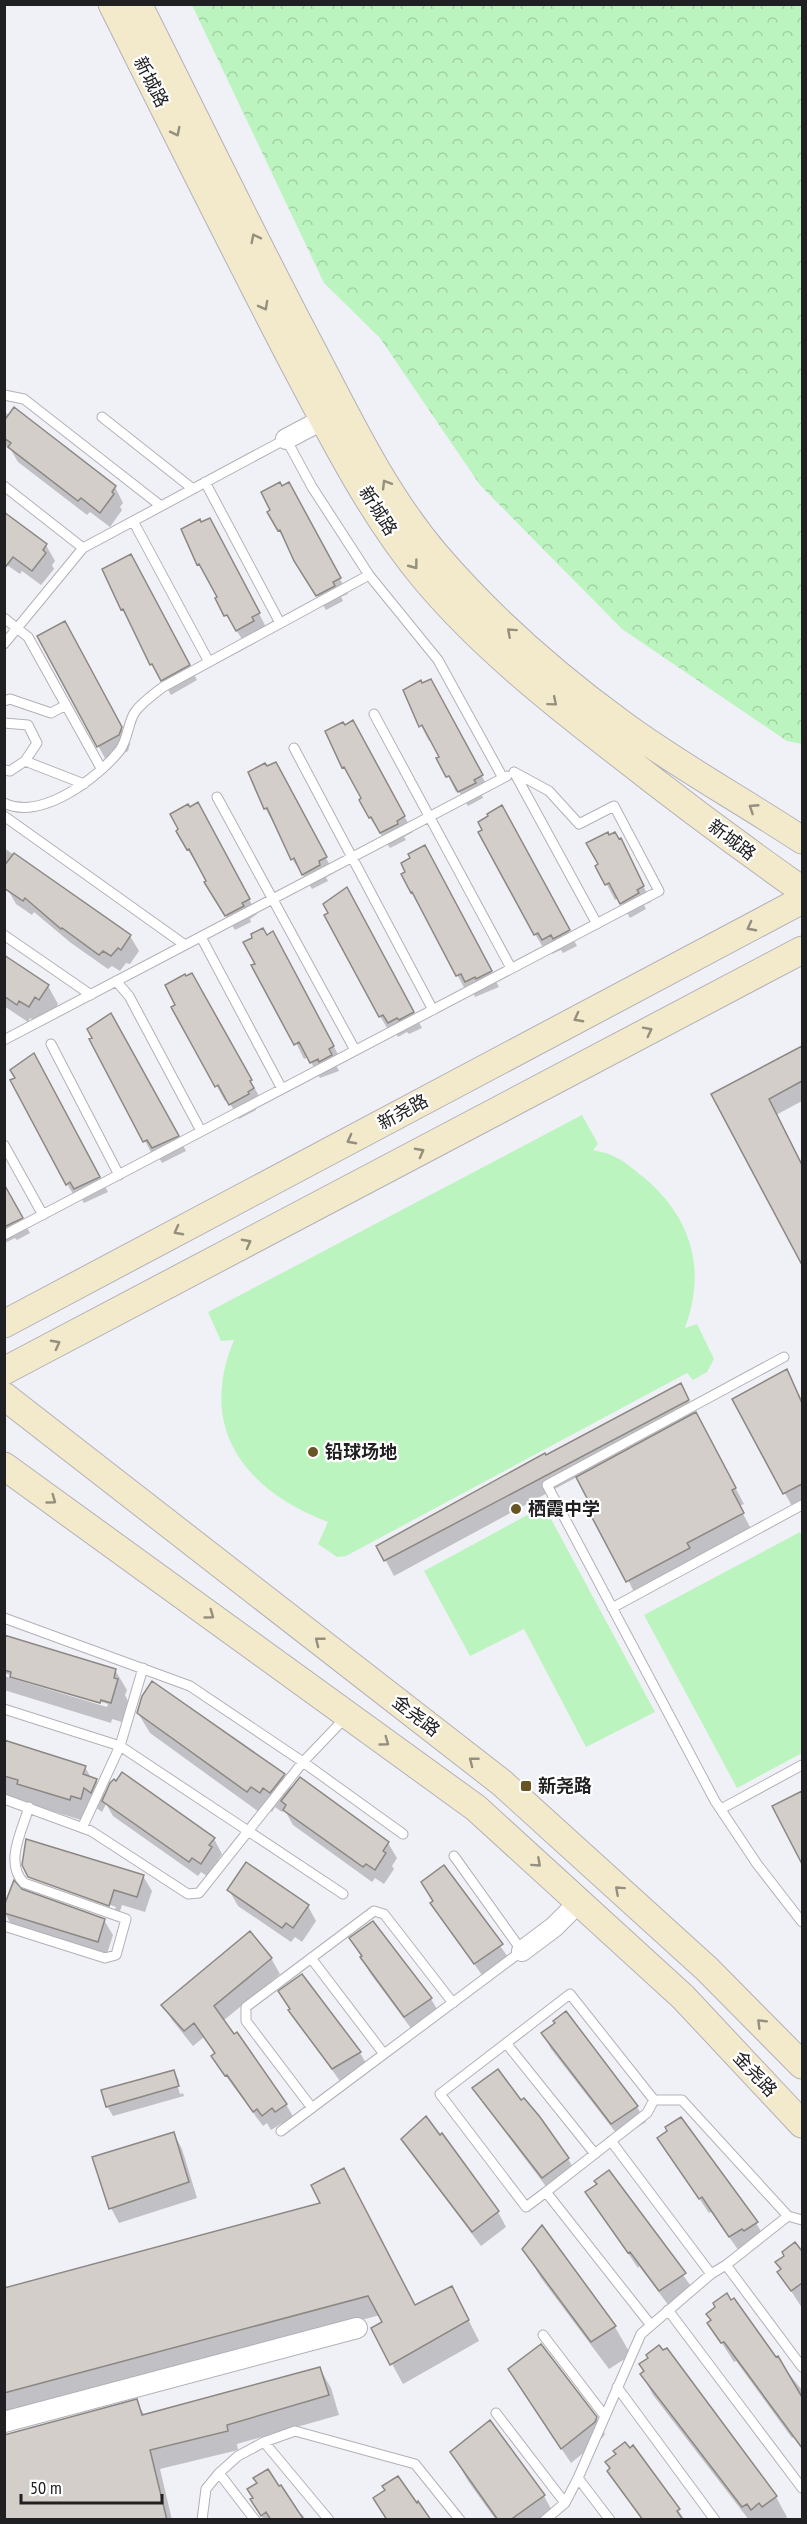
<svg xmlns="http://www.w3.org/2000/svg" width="807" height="2524" font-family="'PT Sans Narrow','Noto Sans SC',sans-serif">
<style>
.grass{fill:#bcf4bf}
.forest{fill:url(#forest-crowns)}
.shadow{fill:#0003}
.building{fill:#d3cec9;stroke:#8c8782;stroke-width:1.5}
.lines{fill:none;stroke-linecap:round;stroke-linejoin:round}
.lane-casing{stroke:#b2b1b8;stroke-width:11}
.street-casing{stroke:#b2b1b8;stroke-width:22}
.secondary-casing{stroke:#b2b1b8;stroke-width:29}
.lane{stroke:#fff;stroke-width:9}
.street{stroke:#fff;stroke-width:20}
.secondary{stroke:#f3eacb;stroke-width:27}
.oneway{stroke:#948f7f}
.poi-dot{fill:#675623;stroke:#fff;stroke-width:2}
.labels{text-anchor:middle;stroke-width:4.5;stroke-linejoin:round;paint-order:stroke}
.street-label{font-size:18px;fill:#202022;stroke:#fff}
.poi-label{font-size:18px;font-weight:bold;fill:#202022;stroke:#fff;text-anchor:start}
</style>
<defs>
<pattern id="forest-crowns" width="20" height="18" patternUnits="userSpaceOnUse" patternTransform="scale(1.5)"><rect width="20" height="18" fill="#bcf4bf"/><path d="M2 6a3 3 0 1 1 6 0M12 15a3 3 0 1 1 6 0" fill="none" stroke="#a1d1a4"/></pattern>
</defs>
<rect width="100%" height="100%" fill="#f0f0f7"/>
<path class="grass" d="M582 1115 598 1144 593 1150C600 1152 609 1153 615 1157 625 1161 634 1170 642 1176 691 1216 707 1268 685 1328L697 1324 714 1359 707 1372 693 1380 687 1373 346 1556 337 1557 318 1544 328 1522C245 1490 197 1429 234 1340L221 1341 208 1312Z
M544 1506 655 1712 586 1747 524 1629 470 1656 424 1571Z
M800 1532 802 1537V1753L737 1788 644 1615Z"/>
<path class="forest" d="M192 5H802V744L787 741 622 629 480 485 380 338 324 283Z"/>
<path class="shadow" d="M6 413 115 487 123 503 120 507 122 510 110 527 90 512 87 515 18 462 11 450 4 445Z
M297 499 348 594 341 597 343 601 326 610 279 531Z
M4 514 46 545 55 561 52 565 54 569 41 585 22 571 20 574 4 563Z
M218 535 267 629 246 645 226 615 219 597 199 564Z
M139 571 197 680 171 695 122 609Z
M39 637 73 638 130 744 128 751 107 762Z
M405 691 439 696 490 791 482 795 483 798 468 806 458 790 456 792 431 740 429 741 421 726Z
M361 737 413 832 404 837 406 840 390 848 370 818 361 800 363 799 344 767Z
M284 779 334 873 326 877 328 881 312 889 292 859 275 823 274 824 255 790Z
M172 815 206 819 257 914 250 919 251 922 235 930 214 897 199 864 197 865 188 850Z
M510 823 577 946 563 953 561 950 552 954 548 947 544 949 535 934Z
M4 848 130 936 139 951 130 964 126 963 120 971 112 966 108 969 71 943 34 912 32 915 16 904 4 883Z
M629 856 651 902 644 905 646 909 630 918 618 898 615 900 597 866Z
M433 862 499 987 475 997 471 988 466 991 403 875Z
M355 904 422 1028 409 1034 407 1032 398 1037 393 1029 389 1031 380 1016Z
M254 938 314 1009 342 1062 336 1065 339 1071 320 1078 308 1057 304 1059 257 964Z
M4 957 48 986 58 1004 50 1017 39 1024 30 1018 28 1022 4 1006Z
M192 975 259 1096 257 1097 261 1104 255 1108 256 1110 239 1119 228 1100 225 1101 173 1008 177 1006 186 978Z
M120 1030 186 1151 162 1163 157 1154 153 1156 145 1141Z
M802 1047V1101L776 1115 802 1166V1261L713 1095Z
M43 1070 108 1192 84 1203 80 1197 76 1199 67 1184Z
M4 1186 30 1233 17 1240 15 1238 5 1243Z
M786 1371 802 1400V1503L793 1508 734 1399Z
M680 1385 744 1504 739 1506 751 1529 636 1596 577 1477 394 1576 378 1546Z
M4 1636 115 1670 127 1690 125 1695 128 1701 122 1722 112 1719 111 1723 4 1690V1676L107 1707 108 1704 4 1673Z
M138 1713 283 1775 292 1790 388 1843 397 1858 392 1866 394 1869 384 1884 375 1878 372 1882 293 1825 284 1809 282 1812 275 1807 272 1812 263 1806 259 1812 150 1733Z
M4 1742 85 1767 91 1778 96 1780 106 1796 214 1839 222 1854 218 1860 220 1864 210 1878 201 1872 198 1876 113 1816 106 1804 102 1812 95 1807 92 1819 82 1816 81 1820 4 1796Z
M802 1792V1861L774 1807Z
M27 1841 143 1876 152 1891 145 1912 122 1905 117 1920 39 1892 32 1880 115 1910 116 1907 30 1876 24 1865Z
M444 1867 510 1960 484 1978 432 1904 434 1902Z
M229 1890 308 1906 316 1921 302 1942 295 1937 291 1942 238 1906Z
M21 1891 104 1920 113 1935 106 1957 13 1928 4 1911Z
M373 1923 431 1999 440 2014 413 2031 370 1973 351 1938Z
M271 1958 280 1974 223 2021 282 2097 295 2120 285 2126 282 2123 271 2130 267 2123 263 2126 222 2071 213 2056 216 2054 204 2037 193 2046 172 2020 163 2005Z
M302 1976 360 2053 369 2068 342 2084 290 2011Z
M543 2034 637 2107 646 2122 620 2138 551 2049Z
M174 2072 179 2081H176L180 2094 183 2093 179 2082 184 2096 113 2116 107 2106Z
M474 2088 568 2159 577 2174 551 2193 483 2103Z
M174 2134 182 2149 197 2198 119 2223 111 2208Z
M403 2139 498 2212 506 2227 481 2246 412 2154Z
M659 2139 756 2223 765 2238 739 2251 711 2212 709 2213Z
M609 2172 693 2289 669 2306 639 2266 638 2268 587 2193 598 2185Z
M322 2204 415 2306 462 2307 479 2341 403 2384 373 2329 384 2323 380 2315 4 2416V2290Z
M524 2249 615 2327 631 2355 609 2369 541 2278Z
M802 2249V2308L779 2272Z
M731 2302 802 2390V2449L794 2437 792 2438 736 2361 734 2362 709 2323Z
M666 2350 776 2497 787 2517 784 2520H749L653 2395 642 2375Z
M320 2369 331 2388 339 2415 237 2444 238 2450 160 2469 172 2520H4L136 2401 145 2416Z
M519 2385 596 2418 605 2434 603 2437 571 2463Z
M633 2447 685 2520H642L618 2486 609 2471Z
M452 2453 544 2496 557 2520H496L468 2481Z
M252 2500 300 2515 302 2514 306 2520H264Z"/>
<path class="building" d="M14 407 116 486 112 492 114 494 100 513 81 498 78 501 8 447 11 443 4 438V421Z
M280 482 282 486 289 482 341 578 333 582 335 586 316 596 294 561 280 530 278 531 267 512 270 510 261 492Z
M4 512 47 544 43 550 46 553 32 571 13 557 4 569Z
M210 518 260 613 252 617 254 621 236 631 227 615 224 616 215 598 217 597 199 564 197 565 181 529 200 519 201 522Z
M131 554 190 665 161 681 152 664 150 665 123 609 121 610 102 569Z
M65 621 122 727 119 735 97 747 37 636Z
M431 679 483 775 474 780 476 783 458 792 449 776 446 777 436 758 439 757 422 725 419 727 403 690 421 680 422 683Z
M353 720 405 816 397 821 398 824 380 833 371 817 369 818 359 800 361 798 344 767 342 768 325 731 343 722 345 725Z
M276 762 327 857 319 861 320 865 302 875 294 858 291 860 267 808 264 809 248 772 265 763 267 766Z
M198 802 250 899 242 903 244 906 225 916 204 882 206 881 189 849 187 850 176 831 178 829 170 814 188 804 190 807Z
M502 805 570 930 553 939 551 935 542 940 538 933 534 935 478 832 482 830 478 822 488 816 487 814Z
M608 832 609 835 615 832 619 839 621 838 644 886 637 890 639 893 620 904 609 883 605 885 595 866 598 864 586 843Z
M425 845 492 971 476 979 475 977 465 982 461 974 456 976 412 892 411 893 401 874 405 872 401 863 410 858 408 854Z
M14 853 131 935 121 950 118 948 111 956 103 951 99 955 62 928 61 929 25 898 23 901 4 888V866Z
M347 887 414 1012 399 1020 397 1018 388 1023 383 1015 379 1017 324 915 328 913 323 904Z
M263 928 267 935 273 931 334 1046 329 1049 332 1055 319 1062 318 1059 310 1063 299 1042 294 1045 251 965 255 964 243 942 252 938 251 934Z
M4 955 49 985 39 1000 35 997 29 1007 19 1001 17 1005 4 996Z
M192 973 252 1080 250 1081 254 1088 248 1092 249 1094 229 1105 218 1085 215 1087 171 1007 175 1005 165 985 185 974 186 976Z
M111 1013 179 1136 152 1148 147 1140 143 1142 89 1039 92 1038 87 1029Z
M802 1046V1081L769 1099 802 1165V1265L711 1094Z
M34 1053 100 1177 74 1189 70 1182 66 1185 10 1080 15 1078 10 1070Z
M4 1184 23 1218 4 1227Z
M787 1369 802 1403V1484L783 1494 732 1399Z
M681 1383 689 1400 384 1561 376 1546 545 1453 546 1455Z
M696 1412 736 1488 732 1490 744 1513 687 1543 690 1548 626 1582 587 1508 591 1506 576 1477Z
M4 1635 116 1669 114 1678 118 1679 111 1703 101 1700 100 1703 10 1677 11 1672 4 1670Z
M152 1681 285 1774 270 1793 263 1788 260 1793 251 1787 247 1792 137 1713 142 1696Z
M4 1740 86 1766 83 1774 97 1779 91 1793 84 1788 81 1799 71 1796 70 1800 17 1784 18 1780 4 1776Z
M122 1772 215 1838 209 1845 212 1847 201 1864 192 1858 189 1862 102 1801 110 1783 114 1779 116 1781Z
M300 1777 389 1842 383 1851 386 1853 375 1870 366 1864 363 1867 283 1810 286 1805 281 1801Z
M802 1791V1864L772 1806Z
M26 1839 144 1875 137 1897 114 1890 109 1906 28 1877 22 1865Z
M246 1862 309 1905 293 1928 286 1923 282 1928 227 1890Z
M444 1865 503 1944 474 1964 430 1903 433 1901 421 1882Z
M14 1880 22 1889 105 1919 98 1942 4 1913V1906Z
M373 1921 432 1998 404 2017 360 1957 362 1956 349 1938Z
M250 1931 272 1958 214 2006 234 2034 237 2032 287 2104 275 2112 272 2108 262 2116 257 2109 253 2112 227 2075 225 2076 211 2056 215 2053 194 2023 184 2031 161 2005Z
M302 1974 361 2052 332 2069 288 2010 290 2009 278 1991Z
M566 2011 638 2106 611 2124 541 2033 555 2023 553 2021Z
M498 2069 521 2100 524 2098 540 2117 569 2158 542 2178 472 2088Z
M174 2070 179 2086 106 2107 101 2090Z
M426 2116 440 2135 442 2133 499 2211 472 2232 401 2139Z
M681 2117 758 2222 744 2231 742 2229 729 2237 702 2197 699 2199 657 2138 667 2131 665 2127Z
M174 2132 189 2182 109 2209 92 2157Z
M344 2168 415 2305 452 2286 469 2320 390 2365 371 2328 382 2322 368 2296 4 2393V2288L320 2203 311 2185Z
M609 2170 686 2273 659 2291 630 2252 628 2253 585 2192 597 2184 594 2181Z
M542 2225 616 2326 591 2342 522 2249Z
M795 2242 802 2251V2283L791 2291 777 2272 781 2269 775 2262 784 2256 782 2252Z
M727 2293 731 2300 734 2298 776 2357 778 2356 802 2397V2448L724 2342 721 2343 707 2323 711 2320 706 2314 715 2307 713 2303Z
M541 2344 597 2417 595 2422 561 2449 508 2369Z
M659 2345 663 2350 667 2348 777 2496 762 2507 759 2503 751 2510 747 2504 742 2507 640 2374 644 2371 639 2364 648 2358 646 2355Z
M320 2367 329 2395 227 2425 228 2431 150 2450 167 2520H4V2435L137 2399 142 2415Z
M490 2420 545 2495 510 2520H498L450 2452Z
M625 2442 630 2448 633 2445 680 2509 677 2511 683 2520H643L607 2471 610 2468 605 2462 616 2454 613 2451Z
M268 2469 279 2486 281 2485 304 2520H271L266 2512 261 2516 250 2499 253 2498 247 2489 257 2483 253 2478Z
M398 2476 417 2503 418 2501 431 2520H387L373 2498 385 2490 382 2486Z"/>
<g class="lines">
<g class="lane-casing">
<path id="lane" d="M4 395 24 399 161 506
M102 417 193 489
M205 482 280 623
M4 486 83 548
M133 521 209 662
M4 618 28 637 101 768
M4 644 83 548 286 439 312 487 369 575 438 660 503 778
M4 701 10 699 51 713 66 705
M374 714 511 968
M4 723 28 725 37 743 25 761 10 771 4 770
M294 748 433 1010
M25 761 84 784
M514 772 597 924
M217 797 355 1050
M4 803C41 821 98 778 120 750 128 739 128 722 135 712 142 702 154 694 163 687L369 575
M4 816 185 945
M4 935 91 995
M201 937 282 1089
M116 981 129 996 201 1131
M4 1040 507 776
M51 1044 119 1175
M4 1145 43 1215
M4 1235 659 891 614 806 579 824 549 791 514 772
M784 1357 547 1485 715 1801 757 1864 802 1922
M612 1608 802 1505
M4 1618 190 1686 303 1762 403 1834
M4 1709 120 1746 343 1894
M4 1799 91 1831 188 1894 199 1893 303 1762 346 1717
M721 1809 802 1765
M82 1828 120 1746 143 1668
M4 1926 105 1958 116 1955 126 1919 24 1883C4 1863 22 1831 29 1807
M506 2043 595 2154
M384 2054 522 1951 454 1856
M312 2108 246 2021V2007L374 1911 384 1914 453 2003
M281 2131 384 2054 311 1958
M611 2141 711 2274
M546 2192 647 2113 654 2100
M726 2265 802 2367
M668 2310 802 2488
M650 2324 546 2192 526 2207 440 2094 570 1994 654 2100H682L788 2216
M543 2335 604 2415
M617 2387 715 2520
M496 2413 565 2503
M264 2442 329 2520
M219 2473 255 2520
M578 2478 610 2520
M202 2520 206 2489 219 2473 238 2456 264 2442 295 2431 415 2464 460 2520
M545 2520 565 2503 578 2478 641 2334 711 2274 726 2265 788 2216 802 2220"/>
</g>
<g class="street-casing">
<path id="street" d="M286 439 324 419
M522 1951 554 1927 579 1902
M4 2422 357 2328"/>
</g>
<g class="secondary-casing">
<path id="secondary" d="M112 4C172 124 232 245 294 364 333 437 372 516 426 580 480 644 547 698 613 749 675 798 738 845 802 890
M138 4C197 121 253 238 314 353 350 422 385 495 436 555 490 618 555 675 622 724 679 766 743 801 802 840
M4 1324 802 900
M4 1371 802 950
M4 1396 502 1783 707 1969 802 2065
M4 1466 476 1808 683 1997 802 2124"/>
</g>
<use href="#lane" class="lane"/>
<use href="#street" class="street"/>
<use href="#secondary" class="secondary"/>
</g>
<defs><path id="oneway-chevron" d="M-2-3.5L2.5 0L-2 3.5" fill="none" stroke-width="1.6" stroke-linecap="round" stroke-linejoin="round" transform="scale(1.5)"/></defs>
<g class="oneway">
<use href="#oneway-chevron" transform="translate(176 132) rotate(63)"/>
<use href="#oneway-chevron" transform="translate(255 238) rotate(-117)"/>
<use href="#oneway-chevron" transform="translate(264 306) rotate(62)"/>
<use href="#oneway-chevron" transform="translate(386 484) rotate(-121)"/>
<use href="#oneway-chevron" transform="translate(414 565) rotate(53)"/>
<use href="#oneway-chevron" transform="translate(511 632) rotate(-138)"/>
<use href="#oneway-chevron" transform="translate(553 702) rotate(40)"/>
<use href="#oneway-chevron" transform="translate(753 808) rotate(-147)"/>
<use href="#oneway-chevron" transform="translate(751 927) rotate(152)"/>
<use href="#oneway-chevron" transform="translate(578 1018) rotate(152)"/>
<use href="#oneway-chevron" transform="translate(648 1031) rotate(-27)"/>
<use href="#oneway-chevron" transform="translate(351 1140) rotate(152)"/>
<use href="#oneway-chevron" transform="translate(420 1152) rotate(-28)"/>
<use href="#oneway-chevron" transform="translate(178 1231) rotate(152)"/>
<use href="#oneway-chevron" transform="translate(247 1243) rotate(-28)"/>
<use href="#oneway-chevron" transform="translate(56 1344) rotate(-28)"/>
<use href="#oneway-chevron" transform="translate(52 1500) rotate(36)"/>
<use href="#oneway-chevron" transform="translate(210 1615) rotate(36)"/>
<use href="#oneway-chevron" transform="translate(319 1641) rotate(-142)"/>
<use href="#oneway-chevron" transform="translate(385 1742) rotate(36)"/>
<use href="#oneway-chevron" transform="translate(473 1761) rotate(-142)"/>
<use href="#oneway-chevron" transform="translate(537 1863) rotate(42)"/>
<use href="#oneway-chevron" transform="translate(619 1890) rotate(-138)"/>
<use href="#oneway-chevron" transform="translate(761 2023) rotate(-135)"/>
</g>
<g class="poi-dot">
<circle cx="313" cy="1452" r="6"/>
<circle cx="516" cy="1509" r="6"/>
<rect x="520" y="1780" width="12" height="12" rx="3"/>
</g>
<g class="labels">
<g class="street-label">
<text transform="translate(151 82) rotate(63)" y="6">新城路</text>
<text transform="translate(378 511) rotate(58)" y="6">新城路</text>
<text transform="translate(732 840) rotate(37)" y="6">新城路</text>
<text transform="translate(403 1112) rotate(-28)" y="6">新尧路</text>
<text transform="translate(416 1716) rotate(38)" y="6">金尧路</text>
<text transform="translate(755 2074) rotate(47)" y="6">金尧路</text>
</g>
<g class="poi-label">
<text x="325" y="1458">铅球场地</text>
<text x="528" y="1515">栖霞中学</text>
<text x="538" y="1792">新尧路</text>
</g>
</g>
<rect width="807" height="2524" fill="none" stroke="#202022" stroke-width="12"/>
<path d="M21 2494v9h141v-9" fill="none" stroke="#202022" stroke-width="3"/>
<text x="30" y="2494" font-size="18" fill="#202022" stroke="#ffffff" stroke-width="4.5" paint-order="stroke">50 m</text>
</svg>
